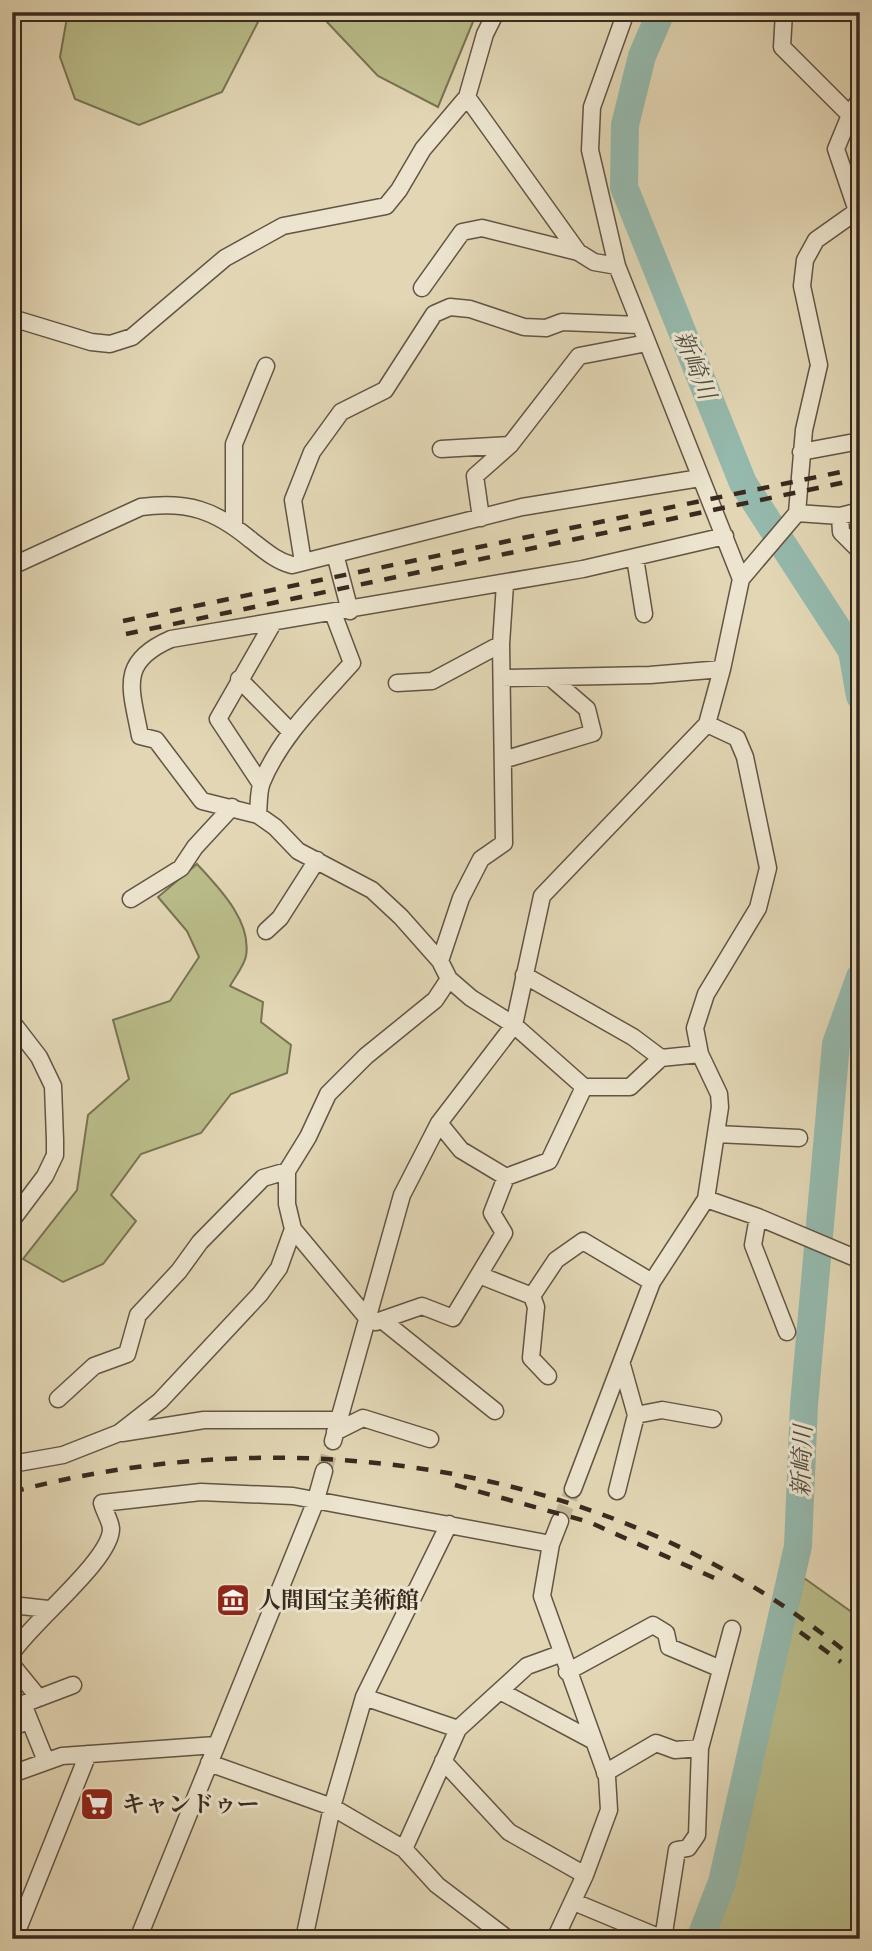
<svg xmlns="http://www.w3.org/2000/svg" width="872" height="1951" font-family="'Libre Bodoni','Noto Serif JP',serif">
<style>
.green{fill:#b9bc89;stroke:#787354;stroke-width:2}
.lines{fill:none;stroke-linecap:round;stroke-linejoin:round}
.river{stroke:#95b9ad;stroke-width:28}
.minor-tunnel{stroke:#c0b496;stroke-width:16;stroke-dasharray:16 8;stroke-linecap:butt}
.minor-casing{stroke:#625544;stroke-width:19}
.minor{stroke:#ece4ce;stroke-width:16}
.rail{stroke:#382a1e;stroke-width:4.5;stroke-dasharray:12 12;stroke-linecap:butt}
.labels{text-anchor:middle;stroke-width:6;stroke-linejoin:round;paint-order:stroke}
.poi-label{font-size:23px;font-weight:bold;fill:#382a1e;stroke:#ece4ce;text-anchor:start}
.water-label{font-size:24px;font-style:italic;fill:#4f4e42;stroke:#ece4ce}
</style>
<rect width="100%" height="100%" fill="#e2d6b4"/>
<filter id="stains"><feTurbulence type="fractalNoise" baseFrequency=".00286" numOctaves="4"/><feColorMatrix values="0 0 0 0 .2 0 0 0 0 .09 0 0 0 0 .02 0 0 0 .5 -.17"/></filter>
<radialGradient id="worn" r=".72"><stop offset=".6" stop-color="#630" stop-opacity="0"/><stop offset="1" stop-color="#630" stop-opacity=".3"/></radialGradient>
<path class="green" d="M68 12H258L259 20 222 92 139 125 75 99 60 57Z
M327 12H477L438 107 378 76 327 22Z
M197 864C219 888 252 921 246 956 244 966 235 977 230 986L263 1002 261 1022 291 1045 287 1073 231 1094 201 1133 141 1154 111 1195 136 1221 103 1264 63 1282 23 1259 77 1190 88 1115 129 1079 113 1020 170 1001 199 957 187 931 158 897Z
M804 1578 860 1618V1939H713L729 1896Z"/>
<g class="lines">
<path class="river" d="M661 12 642 56 625 125 624 187 743 483 852 651 860 696
M700 1939 722 1882 798 1546 804 1405 836 1044 860 977"/>
<path class="minor-tunnel" d="M324 1471 333 1441
M560 1521 573 1489"/>
<g class="minor-casing">
<path id="minor" d="M496 12 485 34 467 97 578 252 594 262 617 266
M784 12 782 47 850 115 836 149 857 211 816 240 805 260 802 286 819 365 804 430 797 513
M850 115 860 99
M422 288 462 232 482 228 578 252
M12 318 91 342 110 344 132 337 225 258 283 226 386 206 399 190 423 149 467 97
M441 449 510 445
M801 452 860 441
M840 516 841 532 860 551
M481 518 475 476 510 445 579 356 647 343
M234 525V444L266 366
M335 554 350 611
M635 558 644 614
M303 562 293 500 312 452 341 412 385 390 434 314 450 307 470 309 524 327 546 328 562 322 639 325
M12 566 141 507C188 501 215 510 251 540 264 550 276 561 292 565L522 507 700 478
M741 579 797 513 840 516 860 511
M502 678 650 675 722 669
M239 679 291 732
M397 683 432 681 501 644
M503 760 593 733 587 709 551 678
M261 784 218 719 273 623
M258 815C259 805 258 792 262 782 281 736 319 700 352 663L333 613
M131 899 181 868 195 847 232 807
M266 931 280 918 317 860
M440 961 461 898 481 859 504 843 501 644 505 584
M524 975 633 1037 661 1058
M449 979 435 1000 366 1056 328 1094 308 1137 287 1171V1204L293 1229 368 1319 376 1322 422 1306 453 1318 504 1233 492 1213 506 1177
M12 1022 39 1057 53 1086 55 1140V1155L45 1176 12 1220
M700 1054 661 1058 630 1087H584L514 1025 471 998 449 979 440 961 401 917 372 890 298 851 275 827 258 815 202 801 156 740 140 736C131 688 118 662 171 639L583 569 725 536
M439 1123 461 1150 506 1177 549 1161 584 1087
M716 1134 799 1138
M706 1199 758 1217 860 1260
M758 1217 753 1245 787 1332
M479 1275 532 1296 556 1260 583 1241 652 1282
M532 1296 536 1307 531 1358 548 1376
M382 1320 495 1411
M58 1399 94 1366 127 1354 138 1315 179 1271 200 1242 263 1178 287 1171
M636 1415 662 1410 713 1419
M335 1432 363 1418 430 1439
M122 1433 204 1420H339
M333 1441 402 1195 439 1123 514 1025 542 896 707 724 722 669 741 579 617 266 590 150 592 107 626 12
M12 1464 63 1455 119 1433 160 1401 260 1294 279 1268 293 1229
M573 1489 652 1282 706 1199 720 1107 719 1094 700 1054 695 1028 706 994 758 908 768 868 745 757 737 738 707 724
M617 1491 636 1415 622 1365
M12 1605 48 1609
M12 1653C31 1623 111 1560 111 1529 111 1522 104 1511 102 1503L201 1492 293 1496 551 1544
M12 1665 39 1698
M567 1672 653 1625 666 1633 669 1647 721 1669
M500 1691 592 1740
M364 1697 458 1729
M12 1727 29 1721
M46 1761 23 1704 73 1685
M443 1761 509 1832 585 1875
M209 1763 332 1807 404 1849 437 1885 508 1939
M605 1773 656 1743 675 1750 700 1748
M12 1774 62 1756 216 1745
M404 1849 458 1729 527 1666 560 1654
M574 1902 663 1939
M14 1939 88 1754
M138 1939 315 1503 324 1471
M304 1939 332 1807 364 1697 449 1524
M555 1939 585 1875 609 1810 607 1777 542 1596 551 1544 560 1521
M663 1939 677 1850 688 1848 697 1835 700 1748 732 1629"/>
</g>
<use href="#minor" class="minor"/>
<path class="rail" d="M123 621 860 468
M126 634 860 479
M455 1485 589 1522 721 1581
M12 1492C301 1415 629 1466 860 1664
M800 1632 841 1662"/>
</g>
<defs>
<g id="museum-square" transform="scale(1.75)"><rect x="-9" y="-9" width="18" height="18" rx="4" fill="#8f2418" stroke="#ece4ce"/><path d="M0-6L6-3V-2H-6V-3ZM-5-1h2V3h-2ZM-1-1h2V3h-2ZM3-1h2V3H3ZM-6 4H6V6H-6Z" fill="#fff"/></g>
<g id="supermarket-square" transform="scale(1.75)"><rect x="-9" y="-9" width="18" height="18" rx="4" fill="#8f2418" stroke="#ece4ce"/><path d="M-6-5.5h2.5l.6 2H6L4.5 2H-2.5L-4.4-4H-6ZM-1.5 3.2a1.3 1.3 0 1 0 .1 0ZM3 3.2a1.3 1.3 0 1 0 .1 0Z" fill="#fff"/></g>
</defs>
<g fill-rule="evenodd">
<use href="#museum-square" x="233" y="1600"/>
<use href="#supermarket-square" x="97" y="1804"/>
</g>
<g class="labels">
<g class="poi-label">
<text x="258" y="1608">人間国宝美術館</text>
<text x="122" y="1812">キャンドゥー</text>
</g>
<g class="water-label">
<text transform="translate(695 365) rotate(68)" y="8">新崎川</text>
<text transform="translate(802 1461) rotate(-88)" y="8">新崎川</text>
</g>
</g>
<rect width="872" height="1951" fill="none" stroke="#e2d6b4" stroke-width="42"/>
<rect x="14" y="14" width="844" height="1923" fill="none" stroke="#382a1e" stroke-width="3.5"/>
<rect x="21" y="21" width="830" height="1909" fill="none" stroke="#382a1e" stroke-width="2"/>
<rect width="100%" height="100%" filter="url(#stains)"/>
<rect width="100%" height="100%" fill="url(#worn)"/>
</svg>
